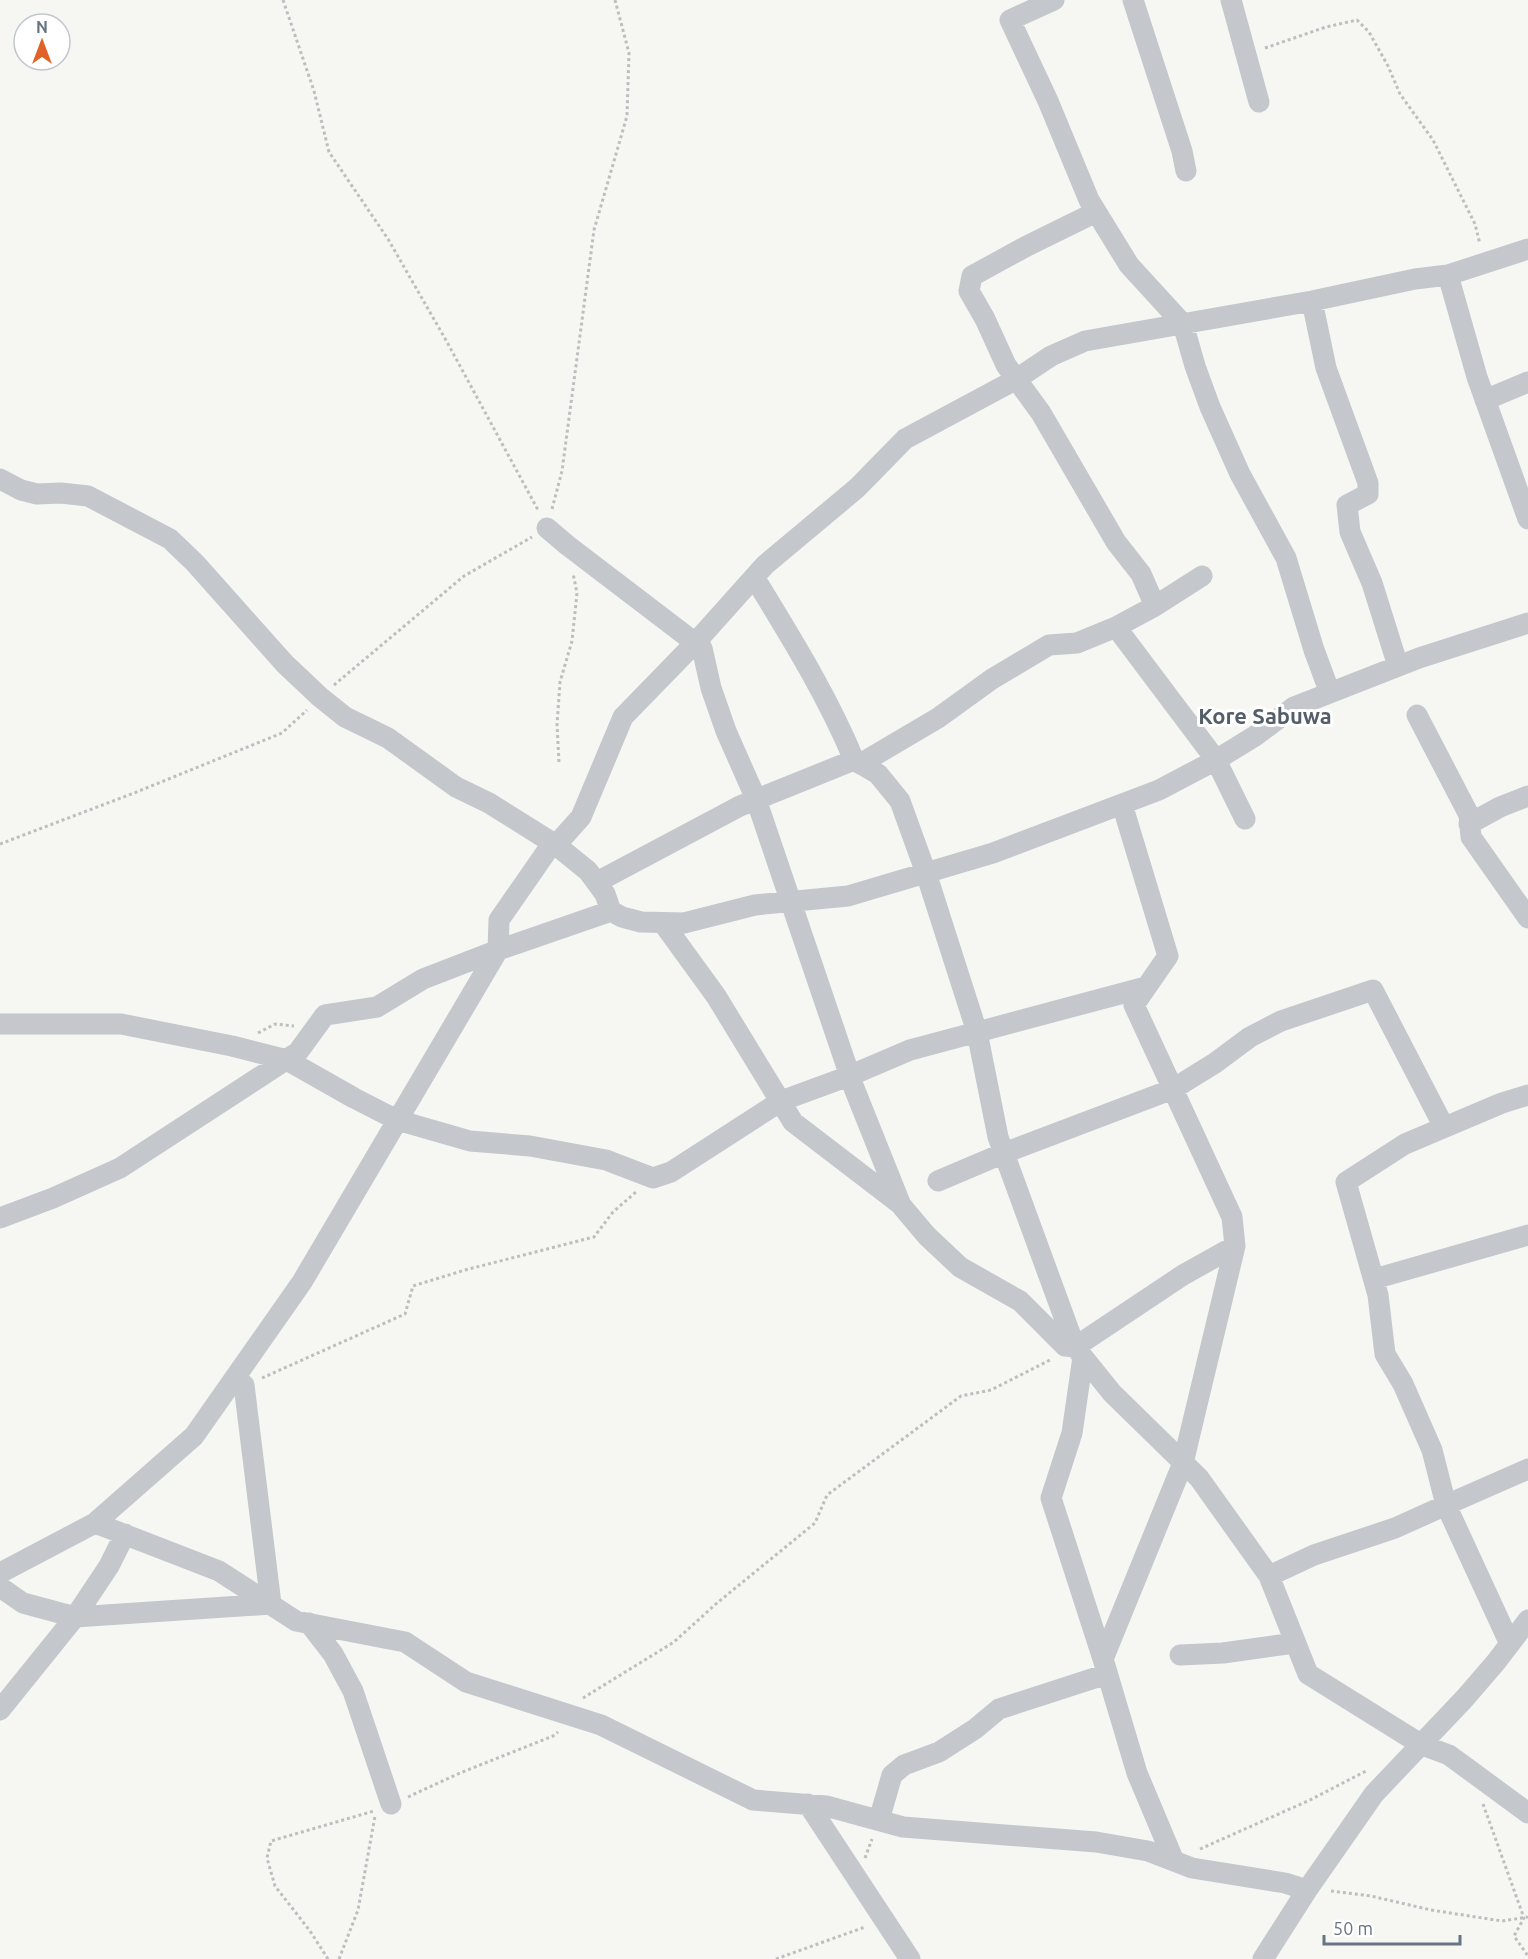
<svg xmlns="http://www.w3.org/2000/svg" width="1528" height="1959" font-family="Ubuntu,sans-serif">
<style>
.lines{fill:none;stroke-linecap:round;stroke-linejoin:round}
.path{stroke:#bcbec0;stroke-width:3;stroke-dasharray:3 3;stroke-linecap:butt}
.street{stroke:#c4c7cb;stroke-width:21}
.labels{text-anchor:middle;stroke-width:6;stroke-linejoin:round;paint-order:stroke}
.quarter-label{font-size:22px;font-weight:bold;fill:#535e69;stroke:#fff}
</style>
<rect width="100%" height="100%" fill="#f6f6f3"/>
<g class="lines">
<path class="path" d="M283 0 314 91 329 152 388 239 447 342 538 510
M1265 48 1326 27 1357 20 1369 32 1388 66 1400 94 1433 140 1475 224 1480 244
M552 509 562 471 594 230 627 116 629 53 615 0
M334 685 464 576 532 537
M559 762 557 725 560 682 572 641 577 593 573 573
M0 844 134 793 282 733 307 710
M258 1033 275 1024 294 1026
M262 1378 405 1314 413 1286 465 1270 594 1237 613 1212 636 1192
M583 1698 674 1642 717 1603 815 1523 827 1495 961 1396 991 1390 1052 1359
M408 1797 460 1773 553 1736 558 1732
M1483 1804 1524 1918 1514 1936 1528 1956
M1200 1849 1310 1800 1368 1770
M865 1858 872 1839
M1331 1891 1371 1896 1431 1910 1502 1921 1528 1917
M328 1959 310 1931 275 1886 267 1858 271 1841 374 1811
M339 1959 358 1910 375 1816
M776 1959 865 1927"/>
<path class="street" d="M1054 0 1010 20 1048 101 1089 200 1129 265 1183 324 1195 366 1210 407 1240 474 1286 558 1314 650 1330 693
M1133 0 1182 151 1186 171
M1231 0 1259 102
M1448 275 1477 377 1528 519
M1312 301 1326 368 1368 483V494L1347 505 1350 532 1372 583 1398 666
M1485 400 1528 382
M0 479 21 490 37 494 61 493 88 496 170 539 195 563 285 664 320 697 345 717 388 738 456 787 489 803 556 845 588 871 605 894 611 911 622 917 641 922 684 923 755 905 848 896 993 853 1159 790 1216 760 1255 736 1294 707 1419 658 1528 623
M547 528 567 545 702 648 711 688 726 731 756 799 854 1088 900 1203
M754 577C790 636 827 695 854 760
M1155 606 1202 576
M1116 627 1216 760 1245 819
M1417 715 1469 815 1471 837 1528 918
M860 764 938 718 992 679 1049 645 1077 643 1116 627 1155 606 1141 574 1116 542 1041 413 1006 365 985 319 969 291 972 276 1025 247 1096 212
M1469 824 1500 807 1528 796
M597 882 740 806 854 760 878 774 900 801 926 873 977 1032 998 1137 1075 1347 1112 1393 1199 1478 1269 1576 1308 1674 1422 1745 1449 1755 1528 1813
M663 923 716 996 793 1122 900 1204 927 1236 960 1267 1020 1301 1065 1346 1075 1347 1183 1275 1235 1246
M0 1024H121L232 1046 287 1060 354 1098 397 1120 470 1141 530 1146 606 1160 653 1178 671 1172 781 1101 849 1076 910 1050 1146 987
M938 1181 1004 1153 1173 1089 1215 1063 1250 1037 1281 1021 1373 990 1444 1127
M0 1218 53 1198 120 1168 298 1052 325 1015 377 1007 423 979 498 950 499 920 549 848 556 845 581 817 623 717 696 642 765 565 857 488 905 439 1015 380 1051 356 1085 341 1312 301 1415 279 1448 275 1528 249
M1374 1279 1528 1235
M1083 1357 1072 1433 1051 1498 1103 1659 1137 1773 1174 1861
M95 1523 219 1571 296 1621 405 1642 466 1682 601 1725 753 1800 826 1806 903 1827 1096 1842 1148 1851 1192 1868 1285 1883 1307 1890
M0 1573 95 1523 194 1436 302 1282 498 950 611 911
M1269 1576 1314 1555 1395 1528 1446 1505 1432 1450 1403 1384 1385 1354 1378 1295 1346 1182 1405 1144 1502 1103 1528 1095
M0 1587 23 1603 75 1617 271 1604 244 1385
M309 1623 333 1654 353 1691 391 1804
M1510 1644 1446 1505 1528 1469
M1180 1655 1223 1653 1295 1643
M1103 1659 1183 1463 1235 1246 1232 1217 1134 1005 1168 956 1122 804
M0 1710 75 1617 109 1566 125 1534
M808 1804 910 1959
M879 1820 892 1775 904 1765 939 1752 975 1729 999 1709 1107 1674
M1263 1959 1307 1890 1374 1794 1465 1698 1496 1662 1528 1620"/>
</g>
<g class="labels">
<g class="quarter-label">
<text x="1265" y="724">Kore Sabuwa</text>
</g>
</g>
<g transform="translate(42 42)"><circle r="28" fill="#ffffff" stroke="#c2c7ce" stroke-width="1.5"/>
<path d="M0-4.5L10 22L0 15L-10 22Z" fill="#e16228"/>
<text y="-9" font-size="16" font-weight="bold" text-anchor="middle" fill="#667484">N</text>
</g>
<path d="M1324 1935v9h136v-9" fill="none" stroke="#667484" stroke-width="3"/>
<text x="1333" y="1935" font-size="18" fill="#667484" stroke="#ffffff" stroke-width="4.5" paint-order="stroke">50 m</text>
</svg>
